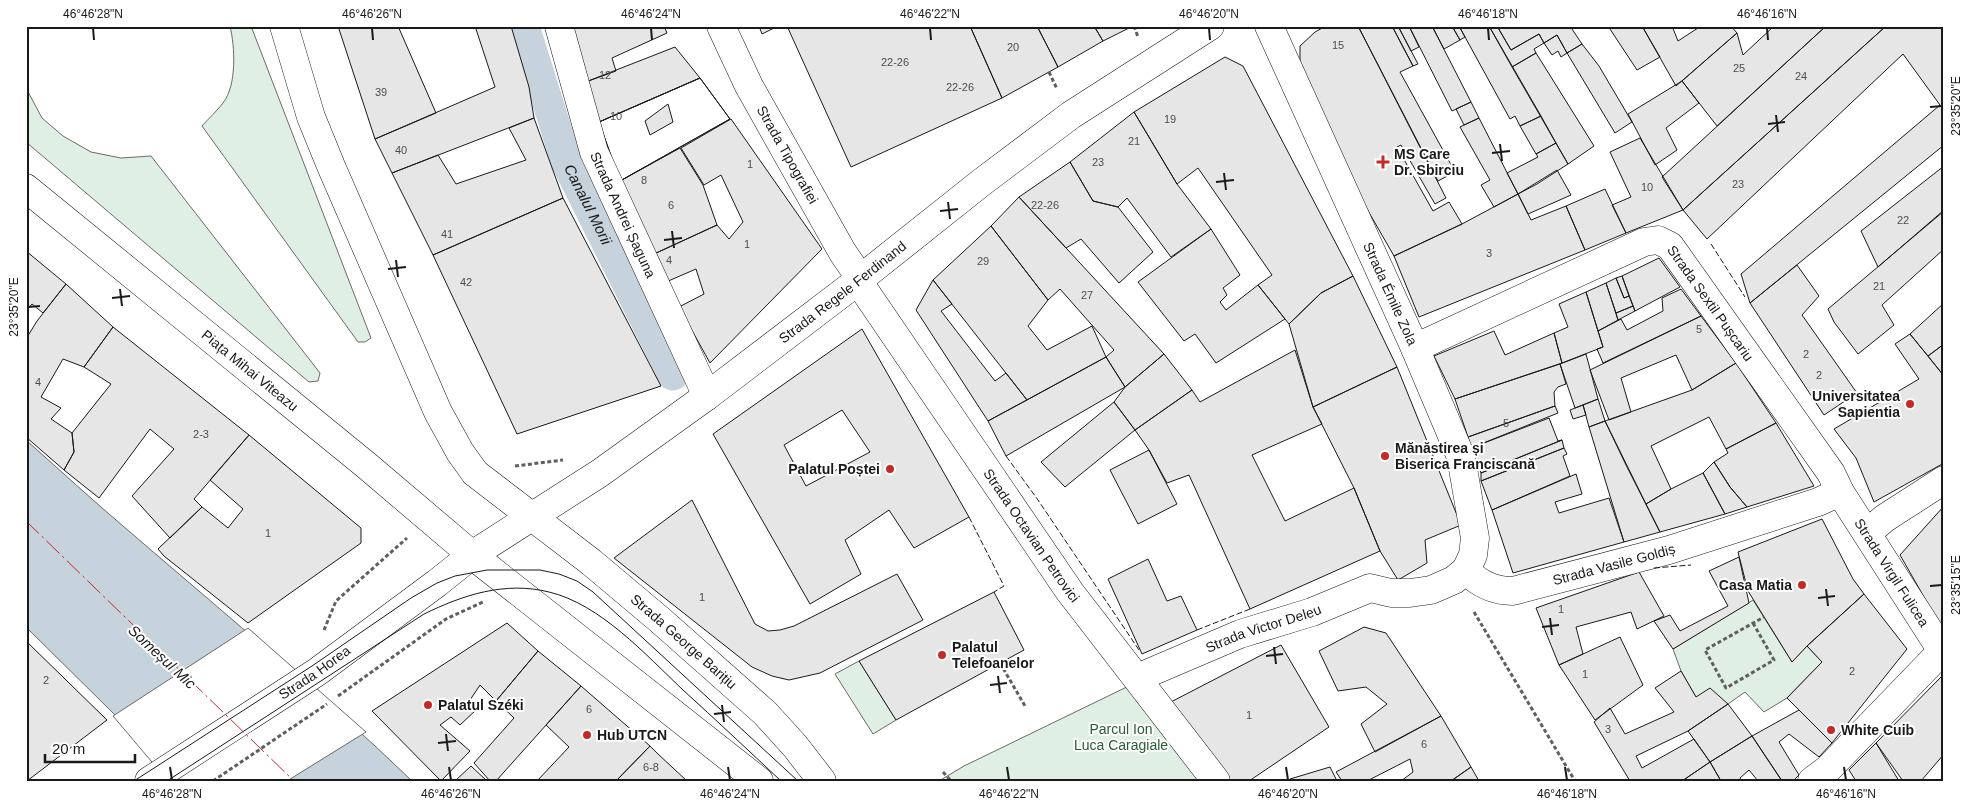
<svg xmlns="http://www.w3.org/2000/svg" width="1970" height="807" font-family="Arial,sans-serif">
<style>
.green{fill:#e0efe3;stroke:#6a6a6a}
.water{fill:#c6d2dc;stroke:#6a6a6a}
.pier{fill:#fff;stroke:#6a6a6a}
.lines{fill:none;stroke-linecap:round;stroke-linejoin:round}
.canal{stroke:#c6d2dc;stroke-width:31}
.building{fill:#e6e6e6;stroke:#1a1a1a;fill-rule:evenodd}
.minor-casing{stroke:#1a1a1a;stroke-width:29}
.major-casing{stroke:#1a1a1a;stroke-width:29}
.path{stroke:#5f5f5f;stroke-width:3;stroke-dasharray:4 2.5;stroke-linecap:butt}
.minor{stroke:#fff;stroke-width:28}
.major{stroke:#fff;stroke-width:28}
.tram{stroke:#1a1a1a;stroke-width:1}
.fence{stroke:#1a1a1a;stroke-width:1;stroke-dasharray:6 2.5;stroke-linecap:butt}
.power{stroke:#c62828;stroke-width:1;stroke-dasharray:18 4 2.5 4;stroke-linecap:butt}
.ticks{fill:none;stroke:#1a1a1a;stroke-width:2}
.poi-dot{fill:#c62828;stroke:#fff;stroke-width:2}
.labels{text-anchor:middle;stroke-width:4;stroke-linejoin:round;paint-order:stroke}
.number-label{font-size:11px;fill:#4d4d4d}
.street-label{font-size:14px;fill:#1a1a1a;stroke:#fff}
.poi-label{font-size:14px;font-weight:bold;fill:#1a1a1a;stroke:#fff;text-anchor:start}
.park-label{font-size:14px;fill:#2b5a34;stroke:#fff}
.water-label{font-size:15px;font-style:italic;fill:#1a1a1a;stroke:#fff}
.neatline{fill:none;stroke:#1a1a1a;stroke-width:2}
.ticks-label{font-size:12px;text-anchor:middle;fill:#1a1a1a}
</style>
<rect width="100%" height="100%" fill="#fff"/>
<path class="green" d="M230 26H251L371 338 365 342H358L202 126C209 118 217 111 223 103 237 85 235 47 230 26Z
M26 88 42 118 63 136 91 152 121 158 151 156 320 373 318 381 309 382 26 142Z
M1753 600 1792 662 1807 646 1822 662 1787 698 1764 712 1745 692 1728 704 1696 697 1681 671 1673 649Z
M859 661 896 720 873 734 835 674Z
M1135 683 1212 781H939L964 766Z"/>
<path class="water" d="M26 440C63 473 99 506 137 538 230 618 324 696 412 781H172L117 717 26 627Z"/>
<path class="pier" d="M248 628 366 732 287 781H168L113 716Z"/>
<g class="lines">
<path class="canal" id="s1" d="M524 26 566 161 673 375"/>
</g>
<path class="building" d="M338 26H398L436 113 375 139Z
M475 26H511L529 87 534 118 392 173 375 139 495 87Z
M568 26H664L667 33 612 58 616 71 583 83Z
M759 26H778L762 34Z
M787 26H970L1002 98 851 167Z
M970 26H1037L1058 67 1002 98Z
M1037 26H1094L1103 41 1058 67Z
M1094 26H1133L1103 41Z
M1326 26H1358L1446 198 1435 204 1401 145 1397 147 1433 211 1449 202 1462 224 1394 256 1363 202 1300 63V46L1315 32Z
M1358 26H1392L1413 66 1400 72 1455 172 1438 181Z
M1392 26H1398L1418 64 1413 66Z
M1398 26H1409L1419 47 1411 51Z
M1409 26H1432L1471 102 1452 111Z
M1432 26H1452L1460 40 1444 49Z
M1452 26H1459L1465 37 1460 40Z
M1459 26H1489L1541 116 1520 126 1515 116 1510 119Z
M1489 26H1497L1511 50 1539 34 1544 43 1534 49 1536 53 1512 67Z
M1497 26H1570L1582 44 1567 53 1557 35 1544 43 1539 34 1511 50Z
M1608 26H1642L1660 57 1637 70Z
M1642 26H1672L1678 41 1701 26H1731L1737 33 1676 86Z
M1774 26H1826L1717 126 1682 81 1737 33 1743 55Z
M1826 26H1886L1683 210 1662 177Z
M1886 26H1944V145L1750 303 1741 274 1940 105 1903 54 1707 239 1683 210Z
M1557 35 1567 53 1561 57 1558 51 1552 55 1544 43Z
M1582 44 1599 66 1632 122 1615 133 1567 53Z
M675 47 700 78 599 122 583 83Z
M1536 53 1594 146 1568 164 1512 67Z
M1225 57 1243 66 1353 276 1321 293 1289 324 1258 285 1272 275 1198 168 1177 184 1134 112Z
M700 78 730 119 620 181 599 122ZM668 104 673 122 650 135 645 121Z
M700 78 730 119 620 181 599 122Z
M1682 81 1699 103 1666 128 1677 150 1655 165 1628 114Z
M1471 102 1479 118 1464 125 1456 109Z
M1134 112 1177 184 1211 229 1171 257 1127 198 1118 207 1093 201 1070 162Z
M1541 116 1556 143 1536 154 1520 126Z
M534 118 563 198 433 255 392 173 438 155 456 184 526 160 509 128Z
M1479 118 1518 194 1494 207 1481 185 1490 180 1460 127Z
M731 119 822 249 710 363 679 307 704 294 696 269 666 282 654 254 717 225 729 239 743 222 721 175 704 185 681 148Z
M1640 138 1683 210 1626 233 1612 205 1631 197 1610 152Z
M1556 143 1568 164 1537 184 1518 194 1507 173 1538 157 1536 154Z
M680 148 703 185 717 225 654 254 620 181Z
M1070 162 1093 201 1118 207 1153 252 1119 283 1081 239 1066 248 1019 197Z
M1944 166V210L1878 267 1861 231Z
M1557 170 1571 195 1528 214 1518 194Z
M1605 189 1626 233 1585 250 1566 206Z
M1518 194 1531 220 1566 206 1585 250 1419 317 1394 256 1462 224Z
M1019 197 1164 354 1125 387 1106 357 1114 350 1060 289 1048 300 991 226Z
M563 198 661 386 517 434 433 255Z
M1944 211V249L1882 305 1894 325 1858 354 1834 322 1828 309Z
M991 226 1048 300 1028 326 1047 350 1092 326 1106 357 1027 400 933 280Z
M1211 229 1240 275 1223 288 1227 295 1220 302 1226 310 1258 285 1285 319 1216 363 1195 334 1184 341 1138 282Z
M26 251 66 284 43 313 32 304 26 311Z
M1659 258 1680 287 1635 311 1622 276Z
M1797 265 1819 296 1802 315 1857 393 1824 415 1750 303Z
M1353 276 1397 367 1313 407 1289 324 1321 293Z
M1622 276 1629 296 1624 298 1616 278Z
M1616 278 1624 298 1629 296 1633 306 1616 313 1606 283Z
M933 280 952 304 941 311 995 381 1006 373 1027 400 988 421 916 310Z
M1606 283 1618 320 1598 331 1586 292Z
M66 284 113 327 84 367 63 359 41 397 61 408 51 419 72 433 74 452 64 470 26 437V339L37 321Z
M1681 289 1701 316 1603 363 1597 349 1603 347 1598 331 1621 319 1627 330 1663 311 1662 298Z
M1586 292 1603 347 1562 363 1554 333 1568 327 1559 304Z
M1944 303V344L1928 356 1910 334Z
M1633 306 1635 311 1618 320 1616 313Z
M1701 316 1736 363 1692 390 1676 355 1621 378 1631 412 1609 420 1590 370Z
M113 327 249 435 194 499 202 507 170 538 132 496 174 449 150 429 99 498 64 470 74 452 72 433 111 384 84 367Z
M862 329 969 517 914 548 889 510 845 540 861 574 810 604 713 434ZM842 410 870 452 806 486 784 445Z
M1494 331 1505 355 1554 333 1562 363 1455 399 1434 356Z
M1910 334 1944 376V463L1874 502 1856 458 1834 429 1919 379 1895 344Z
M1944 344V376L1928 356Z
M1295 350 1313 407 1322 424 1252 455 1285 521 1354 488 1380 551 1250 609 1189 475 1167 483 1149 450 1135 430 1192 390 1200 402Z
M1164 354 1192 390 1135 430 1114 402 1125 387Z
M1586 354 1598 399 1575 408 1560 364Z
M1106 357 1125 387 1006 456 988 421Z
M1736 363 1776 423 1726 449 1709 417 1651 446 1671 489 1646 504 1605 421 1692 390Z
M1560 364 1566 384 1558 387 1554 392 1555 406 1468 437 1455 399Z
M1397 367 1461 525 1425 540 1427 563 1398 580 1380 551 1354 488 1313 407Z
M1598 399 1605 421 1589 427 1583 405Z
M1114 402 1135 430 1065 487 1041 462Z
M1583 405 1586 415 1573 419 1570 410Z
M1555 406 1558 413 1471 448 1468 437Z
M1549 418 1558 441 1562 440 1481 473 1471 448Z
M1605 421 1626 465 1660 532 1624 542 1589 427Z
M1776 423 1814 486 1747 507 1730 487 1714 462 1728 453 1726 449Z
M249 435 361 528V543L248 623 164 556 158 549 202 507 228 528 243 509 210 480Z
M1562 440 1564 448 1481 481V473Z
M1564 448 1567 454 1563 456 1570 476 1492 510 1481 481Z
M1149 450 1177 504 1138 524 1110 470Z
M1714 462 1730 487 1747 507 1725 514 1703 473Z
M1703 473 1725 514 1660 532 1646 504 1671 489Z
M1576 474 1582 494 1555 502 1559 513 1609 498 1624 542 1513 573 1492 510Z
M692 500 755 624 768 631 780 630 794 626 897 574 923 620 820 673 789 680 772 676 752 667 614 558Z
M1944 506V632L1900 555Z
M1822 519 1853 579 1864 594 1807 646 1792 662 1748 591 1738 552Z
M1739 557 1749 603 1673 649 1654 621 1670 615 1680 631 1728 606 1709 571Z
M1148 559 1167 601 1181 596 1197 630 1142 654 1108 579Z
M1639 572 1664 616 1637 629 1631 612 1576 627 1583 654 1559 665 1536 608Z
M994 592 1024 650 896 720 859 661Z
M1864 594 1907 649 1832 743 1787 698 1822 662 1807 646Z
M507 623 538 651 496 701 480 685 470 700 477 709 460 725 451 717 440 725 470 751 441 781 372 711Z
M1364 627 1386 633 1441 716 1375 752 1361 724 1387 704 1366 687 1338 691 1319 651Z
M1620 637 1643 685 1595 720 1559 665Z
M26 641 107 720 27 781H26Z
M1281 645 1329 727 1249 781H1230L1167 704Z
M538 651 581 686 496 781H490L474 763 514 718 496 701Z
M1681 671 1696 697 1710 688 1728 704 1688 731 1636 756 1642 768 1694 739 1710 762 1682 781H1630L1594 722 1610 708 1625 734 1674 712 1655 688Z
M1944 674V754L1921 781H1903L1876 743Z
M581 686 650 746 616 781H537L569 747 546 725Z
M1728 704 1752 736 1710 762 1688 731Z
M1799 710 1832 743 1819 757 1789 734 1779 742 1799 775 1793 781H1782L1752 736Z
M1441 716 1471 767 1451 781H1401L1413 772 1410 759 1367 781H1342L1336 772Z
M1752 736 1782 781H1758L1749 770 1740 778 1741 781H1721L1710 762Z
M1876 743 1899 781H1856L1849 770Z
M650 746 658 754 687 781H616Z
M1710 762 1721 781H1682Z
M471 766 487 781H455Z
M1330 767 1337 781H1288L1290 779Z
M1471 767 1479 781H1451Z"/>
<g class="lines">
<g class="minor-casing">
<g id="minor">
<path id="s2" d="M559 26 594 152 707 396"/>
<path id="s3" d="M721 26 749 86 843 253 861 279"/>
<path id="s4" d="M1269 26 1415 348 1461 457 1475 538 1473 555 1466 570"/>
<path id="s5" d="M858 281 1070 592 1216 781"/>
<path id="s6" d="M1415 348 1644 242 1658 240 1670 246 1831 473 1840 492 1944 654"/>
<path d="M1867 533 1885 518 1944 480"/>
<path id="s7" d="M1137 678 1240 634 1312 612 1370 588 1391 593H1410L1431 590 1454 580 1466 570C1479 584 1493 591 1513 591L1669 550 1818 502 1840 492"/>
<path d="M1812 781 1828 769 1941 652"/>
</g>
</g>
<g class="major-casing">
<g id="major">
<path id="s8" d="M284 26 311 117 331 166 438 412 460 452 475 473 591 562 660 620 765 713 795 746 822 781"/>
<path id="s9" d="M26 188 366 465 472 555 759 781"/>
<path id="s10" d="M149 781 317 672 437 583 472 555 600 473 707 396 850 287 982 182 1071 115 1210 26"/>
</g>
</g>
<path class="path" d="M1134 26 1138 37
M1049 72 1057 89
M515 466 563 460
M1474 612 1575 781
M1753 623 1774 660 1726 688 1705 650 1764 617
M324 630 336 601 407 538
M1000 663 1025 706
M338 696 446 619 483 602
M943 772 951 781
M213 781 327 704"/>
<use href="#minor" class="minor"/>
<use href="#major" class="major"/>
<path class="tram" d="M134 781 312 666 411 598 437 583 455 576 487 570H540L559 574 577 581 593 592 798 781
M167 781 424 614C463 595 505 581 549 592 600 604 646 655 683 690 716 720 748 750 781 781"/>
<path class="fence" d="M1711 244 1745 297
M1006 456 1038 500 1139 650
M969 517 1004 586 994 592
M1654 568 1691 565
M1197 630 1250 609"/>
<path class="power" d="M26 521 294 781"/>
</g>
<path class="ticks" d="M93 28 94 40M372 28 373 40M651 28 652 40M930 28 931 40M1209 28 1210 40M1488 28 1489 40M1767 28 1768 40M1930 107 1942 106M1776 115 1778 132M1768 124 1785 122M1500 144 1502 161M1492 153 1510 151M1224 173 1226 190M1216 182 1234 180M948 202 950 219M940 211 958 209M672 231 674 248M664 240 682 238M396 260 398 277M388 269 406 267M120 289 122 306M112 298 130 296M28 307 40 306M1930 586 1942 585M1826 589 1828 606M1818 598 1835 596M1550 618 1552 635M1542 627 1559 625M1274 647 1276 664M1266 656 1283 654M998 676 1000 693M990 685 1007 683M722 705 724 722M714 714 731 712M446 734 448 751M438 743 456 741M170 767 172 780M449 767 451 780M728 767 730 780M1007 767 1009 780M1286 767 1288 780M1565 767 1567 780M1844 767 1846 780"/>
<g class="poi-dot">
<path d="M1380.5 154.5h5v5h5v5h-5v5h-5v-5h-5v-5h5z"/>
<circle cx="1910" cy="404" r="5"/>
<circle cx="1385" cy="456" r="5"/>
<circle cx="890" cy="469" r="5"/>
<circle cx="1802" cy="585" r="5"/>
<circle cx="942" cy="655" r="5"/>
<circle cx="428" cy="705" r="5"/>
<circle cx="1831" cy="730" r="5"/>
<circle cx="587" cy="735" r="5"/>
</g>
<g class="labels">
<g class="number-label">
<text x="1338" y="49">15</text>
<text x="1013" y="51">20</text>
<text x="895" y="66">22-26</text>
<text x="1739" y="72">25</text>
<text x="605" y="79">12</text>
<text x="1801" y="80">24</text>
<text x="960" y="91">22-26</text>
<text x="381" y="96">39</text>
<text x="616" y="120">10</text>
<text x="1170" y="123">19</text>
<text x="1134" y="145">21</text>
<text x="401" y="154">40</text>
<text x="1098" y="166">23</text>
<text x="750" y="168">1</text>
<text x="644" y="184">8</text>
<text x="1738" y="188">23</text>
<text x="1647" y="191">10</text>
<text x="671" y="209">6</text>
<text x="1045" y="209">22-26</text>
<text x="1903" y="224">22</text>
<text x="447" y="238">41</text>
<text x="747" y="248">1</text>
<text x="1489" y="257">3</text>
<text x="669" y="264">4</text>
<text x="983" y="265">29</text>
<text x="466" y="286">42</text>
<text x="1879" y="290">21</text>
<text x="1087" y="299">27</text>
<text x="1699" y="333">5</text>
<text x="1806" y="358">2</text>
<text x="1819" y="379">2</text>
<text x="38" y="386">4</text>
<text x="1506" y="427">5</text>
<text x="201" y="438">2-3</text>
<text x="268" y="537">1</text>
<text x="702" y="601">1</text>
<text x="1561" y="613">1</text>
<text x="1852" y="675">2</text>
<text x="1585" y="678">1</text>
<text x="46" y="684">2</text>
<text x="589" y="713">6</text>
<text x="1249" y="719">1</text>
<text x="1608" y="733">3</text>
<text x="1424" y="748">6</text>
<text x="651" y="771">6-8</text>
</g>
<g class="street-label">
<text dy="5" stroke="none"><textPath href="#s3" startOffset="145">Strada Tipografiei</textPath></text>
<text dy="5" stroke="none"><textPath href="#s2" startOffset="200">Strada Andrei Șaguna</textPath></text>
<text dy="5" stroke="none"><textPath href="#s10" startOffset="849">Strada Regele Ferdinand</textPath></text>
<text dy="5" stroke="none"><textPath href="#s4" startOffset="294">Strada Émile Zola</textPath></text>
<text dy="5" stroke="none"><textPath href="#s6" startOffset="350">Strada Sextil Pușcariu</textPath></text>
<text dy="5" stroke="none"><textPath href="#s9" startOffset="289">Piața Mihai Viteazu</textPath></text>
<text dy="5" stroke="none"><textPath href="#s5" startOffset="308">Strada Octavian Petrovici</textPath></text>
<text dy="5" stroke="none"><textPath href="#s7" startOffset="510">Strada Vasile Goldiș</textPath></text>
<text dy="5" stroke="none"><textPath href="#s6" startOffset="675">Strada Virgil Fulicea</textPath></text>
<text dy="5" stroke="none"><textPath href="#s7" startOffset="136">Strada Victor Deleu</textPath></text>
<text dy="5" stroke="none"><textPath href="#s8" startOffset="756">Strada George Barițiu</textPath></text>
<text dy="5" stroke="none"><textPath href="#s10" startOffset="198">Strada Horea</textPath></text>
</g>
<g class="poi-label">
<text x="1394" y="159">MS Care<tspan x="1394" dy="16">Dr. Sbirciu</tspan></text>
<text x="1900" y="401" text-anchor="end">Universitatea<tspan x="1900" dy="16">Sapientia</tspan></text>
<text x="1395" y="453">Mănăstirea și<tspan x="1395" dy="16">Biserica Franciscană</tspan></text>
<text x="880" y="474" text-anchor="end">Palatul Poștei</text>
<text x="1792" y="590" text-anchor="end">Casa Matia</text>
<text x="952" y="652">Palatul<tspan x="952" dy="16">Telefoanelor</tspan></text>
<text x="438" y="710">Palatul Széki</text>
<text x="1841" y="735">White Cuib</text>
<text x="597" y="740">Hub UTCN</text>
</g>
<g class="park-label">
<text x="1121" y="734">Parcul Ion<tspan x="1121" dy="16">Luca Caragiale</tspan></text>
</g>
<g class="water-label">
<text dy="5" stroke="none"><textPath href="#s1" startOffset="190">Canalul Morii</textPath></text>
<text transform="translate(162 657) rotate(43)" y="5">Someșul Mic</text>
</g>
</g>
<rect width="1970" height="807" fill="none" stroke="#ffffff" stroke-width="55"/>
<path d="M45 754v8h90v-8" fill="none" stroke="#1a1a1a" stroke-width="2.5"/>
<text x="52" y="754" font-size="15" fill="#1a1a1a" stroke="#ffffff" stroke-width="4" paint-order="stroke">20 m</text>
<rect x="28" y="28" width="1914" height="752" class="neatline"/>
<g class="ticks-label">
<text x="93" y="18">46°46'28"N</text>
<text x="372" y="18">46°46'26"N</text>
<text x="651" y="18">46°46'24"N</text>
<text x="930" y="18">46°46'22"N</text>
<text x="1209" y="18">46°46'20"N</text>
<text x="1488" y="18">46°46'18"N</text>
<text x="1767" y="18">46°46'16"N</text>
<text transform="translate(1956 106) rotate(-90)" y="4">23°35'20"E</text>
<text transform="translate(14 307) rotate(-90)" y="4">23°35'20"E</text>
<text transform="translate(1956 585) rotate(-90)" y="4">23°35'15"E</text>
<text x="172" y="798">46°46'28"N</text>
<text x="451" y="798">46°46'26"N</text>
<text x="730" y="798">46°46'24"N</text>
<text x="1009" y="798">46°46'22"N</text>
<text x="1288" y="798">46°46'20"N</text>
<text x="1567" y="798">46°46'18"N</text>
<text x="1846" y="798">46°46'16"N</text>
</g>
</svg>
